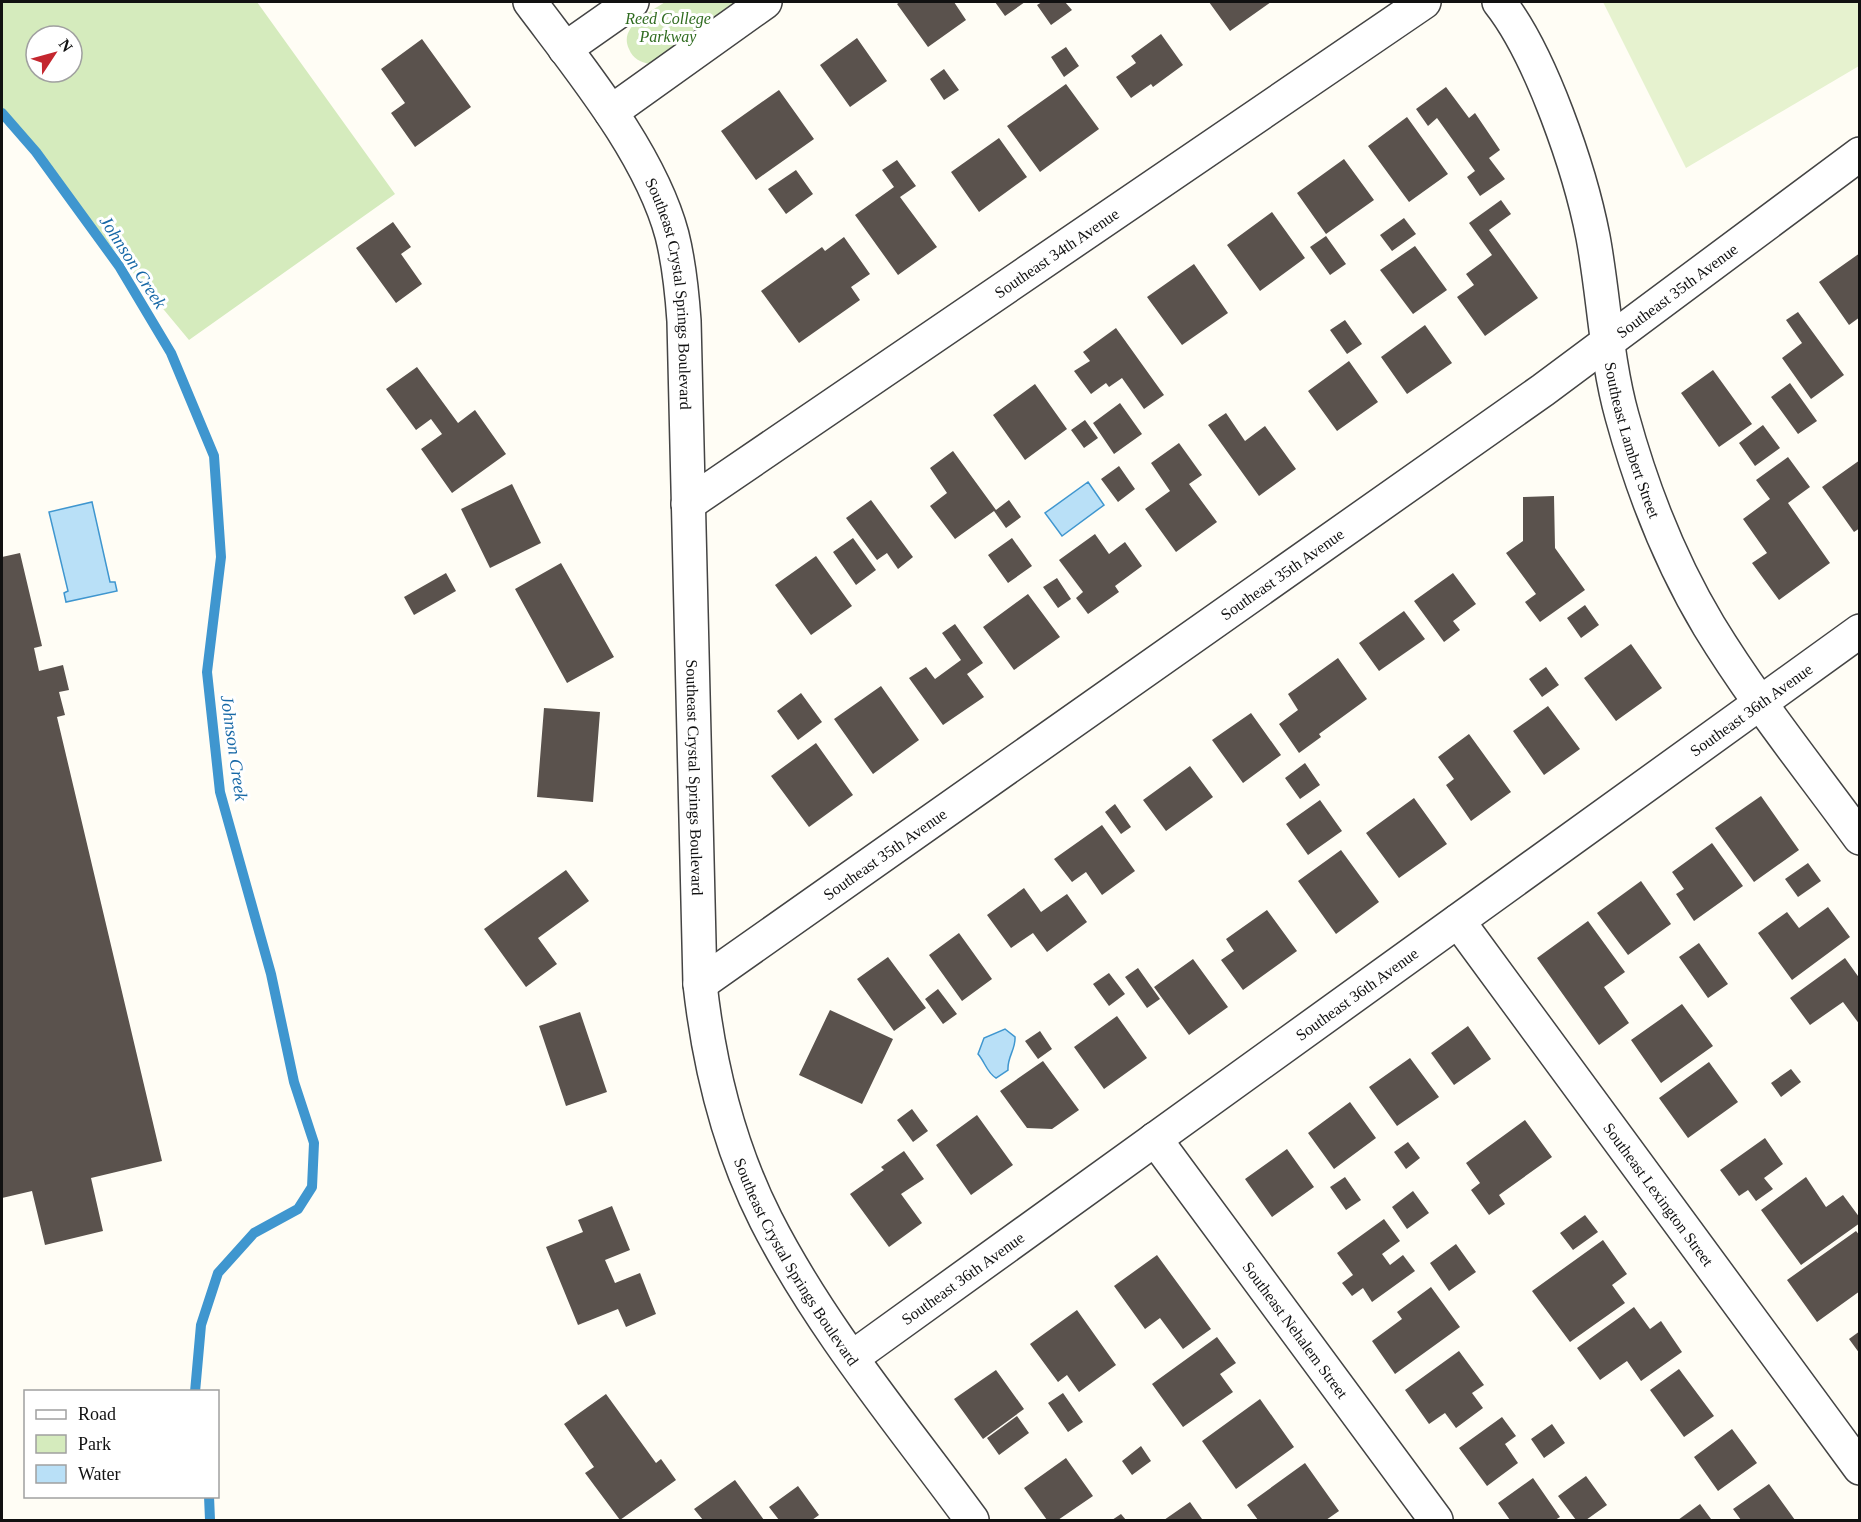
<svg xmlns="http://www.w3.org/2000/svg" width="1861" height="1522" font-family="'Times New Roman',serif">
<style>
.green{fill:#d5ebbd;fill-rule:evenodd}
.pitch{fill:#e6f2cf}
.water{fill:#b9e0f7;stroke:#3f96cf;stroke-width:1.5}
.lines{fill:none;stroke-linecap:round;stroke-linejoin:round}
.stream{stroke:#3f96cf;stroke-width:10}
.building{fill:#5a524d}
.minor-casing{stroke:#444;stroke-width:36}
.minor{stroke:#fff;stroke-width:33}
.labels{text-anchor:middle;stroke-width:6;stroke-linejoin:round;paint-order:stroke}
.park-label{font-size:16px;font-style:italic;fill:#2f6b1f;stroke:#fff}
.street-label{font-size:16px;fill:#111;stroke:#fff}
.water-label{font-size:18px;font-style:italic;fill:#1768a6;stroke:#fff}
</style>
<rect width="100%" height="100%" fill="#fffdf5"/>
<path class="green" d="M2 2H257L395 194 189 340 2 115ZM36 36H72V72H36Z
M665 2H742L650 64C640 62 633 59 629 49 618 27 650 12 665 2Z"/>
<path class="pitch" d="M1603 2H1859V66L1686 168Z"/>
<path class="water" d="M1088 482 1104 505 1062 536 1045 513Z
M92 502 110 582H115L117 591 66 602 64 593 68 591 49 512Z
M1005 1029 1015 1037C1016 1049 1007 1057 1008 1070L996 1078C987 1073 985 1062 978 1054L984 1038Z"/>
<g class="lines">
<path class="stream" d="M2 113 36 152 119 266 171 353 214 456 221 557 207 672 220 792 271 974 294 1082 314 1143 312 1187 298 1209 254 1233 218 1273 201 1325 195 1392
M209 1496 210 1520"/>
</g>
<path class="building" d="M900 2H954L966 20 928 47 897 4Z
M995 2H1025L1005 16Z
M1042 2H1065L1072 10 1051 25 1037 5Z
M1209 2H1271L1230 31Z
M1161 34 1183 65 1153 87 1151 84 1131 98 1116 77 1136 63 1131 56Z
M857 38 887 81 850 107 820 65Z
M422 39 471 107 415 147 391 113 405 103 381 69Z
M1066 47 1079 66 1064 77 1051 57Z
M944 69 959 90 944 100 930 79Z
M1066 84 1099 129 1040 172 1007 126Z
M1446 87 1469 118 1475 113 1500 150 1489 158 1505 179 1480 196 1467 177 1475 171 1437 118 1428 126 1416 109Z
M779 90 814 139 756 180 721 131Z
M1407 117 1448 174 1409 202 1368 146Z
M999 138 1027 177 979 212 951 172Z
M1344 159 1374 200 1326 234 1297 193Z
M897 160 916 186 900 197 937 247 898 275 855 215 894 187 882 170Z
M796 170 813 194 786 214 768 189Z
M1501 200 1511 214 1489 230 1538 298 1485 336 1457 297 1474 285 1466 274 1492 255 1469 223Z
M1272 212 1305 258 1260 291 1227 245Z
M1404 218 1416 234 1392 251 1380 235Z
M393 222 411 247 401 254 422 284 396 303 356 248Z
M1326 236 1346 264 1330 275 1310 247Z
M844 237 870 274 851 287 860 300 799 343 761 291 822 247 825 251Z
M1415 246 1447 290 1413 314 1380 270Z
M1860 253V317L1849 325 1819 282Z
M1194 264 1228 313 1182 345 1147 297Z
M1798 312 1844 375 1811 399 1782 358 1802 343 1786 320Z
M1345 320 1362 344 1347 354 1330 330Z
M1425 325 1452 363 1407 394 1381 357Z
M1116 328 1164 395 1144 409 1122 378 1109 387 1106 383 1091 394 1074 371 1090 361 1083 352Z
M1349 361 1378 402 1337 431 1308 391Z
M417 367 458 423 475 410 506 454 452 493 421 449 442 434 431 419 416 430 386 389Z
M1713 370 1752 424 1719 447 1681 393Z
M1790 383 1817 421 1798 434 1771 397Z
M1035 384 1067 429 1025 460 993 415Z
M1120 403 1142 434 1114 454 1093 423Z
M1226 413 1245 441 1265 426 1296 469 1259 496 1208 425Z
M1085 420 1098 438 1084 448 1071 430Z
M1763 425 1780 448 1755 466 1739 443Z
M1179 443 1202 475 1189 484 1217 522 1176 552 1145 509 1170 491 1151 463Z
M953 451 996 510 1009 500 1021 517 1006 528 994 511 955 539 930 506 947 493 930 468Z
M1788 457 1810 487 1788 503 1830 563 1779 600 1752 563 1767 553 1743 519 1770 499 1756 480Z
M1860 460V528L1854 532 1822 487Z
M1119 466 1135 489 1118 502 1101 479Z
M512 484 541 543 490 568 461 509Z
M1554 496 1555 548 1585 590 1540 622 1525 602 1536 594 1506 553 1523 541V497Z
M871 500 913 557 898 569 887 553 877 560 846 518Z
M1095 534 1109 554 1125 542 1142 566 1115 586 1119 592 1088 614 1076 598 1083 592 1059 560Z
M853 538 876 570 856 585 833 552Z
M1012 538 1032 566 1008 583 988 555Z
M20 553 42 646 34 648 39 671 63 665 69 690 59 692 65 715 57 717 162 1161 91 1178 103 1231 45 1245 32 1191 2 1198V557Z
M816 556 852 606 811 635 775 585Z
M561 563 614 657 567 683 515 589Z
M446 573 456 591 414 615 404 597Z
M1453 573 1476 604 1453 621 1460 630 1444 642 1414 601Z
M1057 578 1071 599 1058 608 1043 587Z
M1028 594 1060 637 1014 670 983 627Z
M1585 605 1599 625 1581 638 1567 618Z
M1404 611 1425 639 1379 671 1359 643Z
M955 624 983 663 967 674 984 697 943 725 909 678 926 667 935 679 961 660 942 633Z
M1631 644 1662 688 1616 721 1584 678Z
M1338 658 1367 699 1319 734 1321 737 1299 753 1279 724 1298 710 1288 694Z
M1546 667 1559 685 1542 697 1529 679Z
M881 686 919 740 873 774 834 719Z
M801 693 822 722 798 740 777 711Z
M1548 706 1580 749 1544 775 1513 731Z
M544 708 600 712 593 802 537 797Z
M1251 713 1281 755 1243 783 1212 740Z
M1469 734 1511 792 1471 821 1446 785 1454 779 1438 757Z
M816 743 853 795 809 827 771 776Z
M1305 763 1320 785 1300 799 1285 778Z
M1190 766 1213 797 1166 831 1143 800Z
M1761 796 1799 850 1754 882 1715 828Z
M1414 798 1447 844 1399 878 1366 833Z
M1320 800 1342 831 1308 855 1286 824Z
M1115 804 1131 827 1121 834 1105 812Z
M1102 825 1135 871 1102 895 1086 872 1072 882 1054 859Z
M1712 843 1743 886 1694 921 1676 894 1684 889 1672 872Z
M1341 850 1379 902 1336 934 1298 881Z
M1808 863 1821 881 1798 897 1785 879Z
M566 870 589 901 538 938 557 964 526 987 484 929Z
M1641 881 1671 924 1628 955 1597 913Z
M1024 888 1041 912 1067 894 1087 922 1047 952 1033 933 1011 948 987 915Z
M1828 907 1850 937 1792 980 1758 933 1787 912 1799 928Z
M1267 910 1297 951 1243 990 1221 960 1234 951 1226 939Z
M1588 921 1625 972 1604 987 1629 1023 1599 1045 1537 958Z
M959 933 992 979 962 1001 929 955Z
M1699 943 1728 984 1708 998 1679 957Z
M888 957 926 1008 894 1031 857 979Z
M1845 958 1860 979V1025L1843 1002 1810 1025 1790 998Z
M1193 959 1228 1007 1189 1035 1154 987Z
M1138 968 1160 999 1147 1008 1125 977Z
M1109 973 1125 994 1109 1006 1093 984Z
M938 989 957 1014 943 1024 925 999Z
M1682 1004 1713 1046 1661 1083 1631 1040Z
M830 1010 893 1039 862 1104 799 1075Z
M580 1012 607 1092 566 1106 539 1026Z
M1117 1016 1147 1058 1104 1089 1074 1047Z
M1468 1026 1491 1059 1454 1085 1431 1053Z
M1040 1031 1052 1049 1038 1059 1025 1041Z
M1410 1058 1439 1097 1397 1126 1369 1087Z
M1043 1061 1079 1110 1052 1129 1027 1128 1000 1091Z
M1709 1062 1738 1102 1688 1138 1659 1098Z
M1791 1069 1801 1082 1781 1097 1771 1083Z
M1350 1102 1376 1138 1334 1169 1308 1133Z
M912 1109 928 1131 913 1142 897 1120Z
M977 1115 1013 1165 971 1195 936 1145Z
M1525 1120 1552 1157 1499 1195 1505 1204 1489 1215 1471 1190 1480 1183 1466 1163Z
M1765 1138 1783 1164 1764 1178 1773 1189 1756 1201 1748 1190 1739 1196 1720 1170Z
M1408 1142 1420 1158 1406 1169 1394 1152Z
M1287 1149 1314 1187 1272 1217 1245 1179Z
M904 1151 924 1179 901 1194 922 1223 889 1247 850 1194 884 1170 881 1167Z
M1345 1177 1361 1200 1346 1210 1330 1187Z
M1806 1177 1826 1207 1843 1195 1860 1218V1223L1801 1265 1761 1210Z
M1413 1191 1429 1213 1407 1229 1392 1207Z
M612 1206 630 1250 605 1260 615 1283 640 1273 656 1314 626 1327 618 1309 578 1325 546 1247 583 1232 578 1220Z
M1585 1215 1598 1232 1573 1250 1560 1233Z
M1384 1219 1400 1241 1382 1254 1390 1265 1403 1255 1415 1271 1372 1302 1363 1288 1352 1296 1342 1283 1353 1275 1337 1253Z
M1856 1231 1860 1236V1291L1817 1322 1787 1280Z
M1603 1240 1627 1274 1612 1285 1625 1303 1570 1342 1532 1291Z
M1456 1244 1476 1272 1449 1291 1430 1263Z
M1157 1255 1211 1329 1183 1349 1160 1318 1145 1329 1114 1286Z
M1431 1287 1460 1327 1395 1374 1372 1341 1402 1319 1397 1312Z
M1634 1307 1650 1329 1661 1321 1682 1352 1641 1381 1627 1361 1600 1380 1577 1348Z
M1077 1310 1116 1365 1079 1392 1067 1375 1058 1382 1030 1344Z
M1860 1331V1354L1849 1339Z
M1217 1337 1236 1363 1220 1374 1233 1392 1183 1427 1152 1384Z
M1459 1351 1484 1385 1472 1393 1483 1408 1456 1428 1445 1413 1429 1424 1405 1390Z
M1679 1369 1714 1416 1684 1437 1650 1390Z
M996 1370 1024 1409 983 1439 954 1399Z
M1063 1393 1083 1422 1068 1432 1048 1403Z
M606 1394 656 1463 661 1459 676 1480 620 1520 585 1473 594 1467 564 1424Z
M1260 1399 1294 1447 1236 1489 1202 1441Z
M1017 1416 1029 1433 999 1455 987 1438Z
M1502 1417 1516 1436 1505 1444 1518 1463 1487 1486 1459 1448Z
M1552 1424 1565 1443 1544 1458 1531 1439Z
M1732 1429 1757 1463 1718 1491 1694 1457Z
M1141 1446 1151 1461 1132 1475 1122 1461Z
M1066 1458 1093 1496 1058 1520H1047L1024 1488Z
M1305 1463 1339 1511 1326 1520H1258L1247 1505Z
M1586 1476 1607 1505 1586 1520H1576L1558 1496Z
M1533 1478 1560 1517 1555 1520H1510L1498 1503Z
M735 1480 764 1520H703L694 1509Z
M1769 1484 1795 1520H1741L1733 1509Z
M798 1486 819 1515 812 1520H779L769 1507Z
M1190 1502 1202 1519 1199 1520H1164Z
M1700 1504 1711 1519 1678 1520Z
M1121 1514 1126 1520H1112Z"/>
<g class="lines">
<g class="minor-casing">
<g id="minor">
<path id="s1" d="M530 2C580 69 650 153 672 235 679 263 682 292 684 321L700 984C709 1065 729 1147 766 1220 821 1328 901 1423 972 1520"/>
<path id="s2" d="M1499 2C1541 55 1580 170 1593 237 1604 296 1606 359 1622 416 1642 489 1670 561 1709 626 1754 700 1809 768 1860 838"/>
<path d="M565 49 632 2"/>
<path d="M611 112 765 2"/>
<path id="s3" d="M688 504 1424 2"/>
<path id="s4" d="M1458 921 1860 1468"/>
<path id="s5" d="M700 984 1543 390 1860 154"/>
<path id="s6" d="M1155 1139 1436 1520"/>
<path id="s7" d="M853 1357 1860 631"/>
</g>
</g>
<use href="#minor" class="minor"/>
</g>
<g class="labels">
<g class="park-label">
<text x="668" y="24">Reed College<tspan x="668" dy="18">Parkway</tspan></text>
</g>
<g class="street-label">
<text dy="6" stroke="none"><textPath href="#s3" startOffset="446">Southeast 34th Avenue</textPath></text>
<text dy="6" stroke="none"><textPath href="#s5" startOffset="1198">Southeast 35th Avenue</textPath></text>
<text dy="6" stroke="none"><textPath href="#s1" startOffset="332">Southeast Crystal Springs Boulevard</textPath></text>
<text dy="6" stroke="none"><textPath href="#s2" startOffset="462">Southeast Lambert Street</textPath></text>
<text dy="6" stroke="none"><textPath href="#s5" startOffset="712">Southeast 35th Avenue</textPath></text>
<text dy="6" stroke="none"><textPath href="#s7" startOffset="1107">Southeast 36th Avenue</textPath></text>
<text dy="6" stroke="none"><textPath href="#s1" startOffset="818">Southeast Crystal Springs Boulevard</textPath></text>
<text dy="6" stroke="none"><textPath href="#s5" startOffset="226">Southeast 35th Avenue</textPath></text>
<text dy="6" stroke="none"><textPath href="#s7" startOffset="621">Southeast 36th Avenue</textPath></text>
<text dy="6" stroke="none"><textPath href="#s4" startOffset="339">Southeast Lexington Street</textPath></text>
<text dy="6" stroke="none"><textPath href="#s1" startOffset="1322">Southeast Crystal Springs Boulevard</textPath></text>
<text dy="6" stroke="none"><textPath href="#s7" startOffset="135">Southeast 36th Avenue</textPath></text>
<text dy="6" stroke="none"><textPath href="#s6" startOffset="237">Southeast Nehalem Street</textPath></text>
</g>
<g class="water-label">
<text transform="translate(133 262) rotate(57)" y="6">Johnson Creek</text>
<text transform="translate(234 748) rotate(82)" y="6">Johnson Creek</text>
</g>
</g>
<rect width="1861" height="1522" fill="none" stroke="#111111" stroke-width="6"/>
<rect x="24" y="1390" width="195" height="108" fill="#ffffff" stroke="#a0a0a0" stroke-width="1.5"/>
<rect x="36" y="1410" width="30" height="9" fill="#ffffff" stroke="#a0a0a0" stroke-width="1.5"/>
<text x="78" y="1420" font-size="18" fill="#111111">Road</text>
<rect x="36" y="1435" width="30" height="18" fill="#d5ebbd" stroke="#a0a0a0" stroke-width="1.5"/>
<text x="78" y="1450" font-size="18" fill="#111111">Park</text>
<rect x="36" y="1465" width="30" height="18" fill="#b9e0f7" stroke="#a0a0a0" stroke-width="1.5"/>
<text x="78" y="1480" font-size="18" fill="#111111">Water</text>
<g transform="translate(54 54) rotate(54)"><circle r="28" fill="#ffffff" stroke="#a0a0a0" stroke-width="1.5"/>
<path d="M0-4.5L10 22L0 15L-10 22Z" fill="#c4262e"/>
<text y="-9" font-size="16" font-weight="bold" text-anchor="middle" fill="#111111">N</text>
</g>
</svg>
